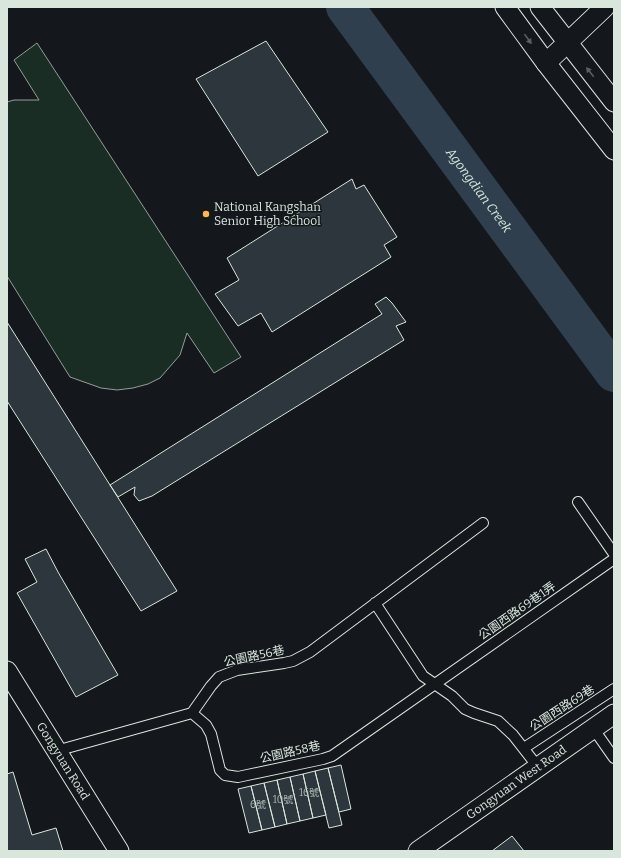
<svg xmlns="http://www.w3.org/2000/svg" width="621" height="858" font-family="Bitter,'Noto Sans TC',serif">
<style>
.green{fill:#1a2d24;stroke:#939e99}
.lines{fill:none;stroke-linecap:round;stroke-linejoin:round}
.river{stroke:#2f3f4d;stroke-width:38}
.building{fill:#2c363c;stroke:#d8e6dc}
.service-casing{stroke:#d8e6dc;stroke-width:12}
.minor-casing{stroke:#d8e6dc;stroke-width:21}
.service{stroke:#14181c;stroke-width:10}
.minor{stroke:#14181c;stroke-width:19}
.oneway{fill:#59605f}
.poi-dot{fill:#ffb74d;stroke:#14181c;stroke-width:1.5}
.labels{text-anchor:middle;stroke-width:3;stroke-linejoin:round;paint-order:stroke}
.number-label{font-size:10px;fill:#adbab4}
.poi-label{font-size:12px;fill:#d8e6dc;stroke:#14181c;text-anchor:start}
.street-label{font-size:12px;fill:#d8e6dc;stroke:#14181c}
.water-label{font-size:13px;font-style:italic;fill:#d8e6dc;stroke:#14181c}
</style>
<rect width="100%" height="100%" fill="#14181c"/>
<path class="green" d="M37 43 241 357 214 373 187 333 180 355 160 378 148 384 133 388 117 390 101 388 70 377 7 276V102L14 100H39L14 60Z"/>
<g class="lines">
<path class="river" id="s1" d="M345 7 614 373"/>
</g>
<path class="building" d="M266 41 328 132 258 176 196 79Z
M352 179 356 189 364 185 397 237 384 245 391 257 272 332 261 313 238 326 215 294 239 280 227 258Z
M386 297 392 303 406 322 396 326 404 340 152 496 139 501 134 495 135 487 118 497 110 485 382 314 375 304Z
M7 322 177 591 141 611 7 401Z
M46 549 58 572 118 675 76 697 17 593 37 582 25 559Z
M341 765 351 809 339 812 328 768Z
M328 768 342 825 329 828 315 771Z
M315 771 326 815 313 818 303 774Z
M13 772 32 835 56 828 63 851H7V774Z
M303 774 313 818 300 821 290 777Z
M290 777 300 821 287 824 277 780Z
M277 780 287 824 275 827 264 783Z
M264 783 275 827 262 830 251 786Z
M251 786 262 830 249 833 238 789Z
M512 836 524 851H492Z"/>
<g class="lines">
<g class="service-casing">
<path id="service" d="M578 502 614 554
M375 603 423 676 452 696 465 709 474 713 498 721 513 735 538 767
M192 713 206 725 211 734 220 770 225 775 238 777 323 759 332 756 614 559
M593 728 614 758
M524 748 614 689
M56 751 192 713 211 686 219 677 237 670 284 663 293 661 310 652 483 523"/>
</g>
<g class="minor-casing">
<g id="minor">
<path d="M505 7 546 63 614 150"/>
<path d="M540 7 614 102"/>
<path d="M546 63 605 7"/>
<path id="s2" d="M7 671 119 851"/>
<path id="s3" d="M418 851 614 714"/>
</g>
</g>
<use href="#service" class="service"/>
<use href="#minor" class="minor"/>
</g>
<defs><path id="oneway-solid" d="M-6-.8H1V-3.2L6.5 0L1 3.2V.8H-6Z"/></defs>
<g class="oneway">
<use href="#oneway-solid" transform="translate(528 39) rotate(54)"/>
<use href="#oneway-solid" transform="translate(590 72) rotate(-128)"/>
</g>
<circle class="poi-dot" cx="206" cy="214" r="4"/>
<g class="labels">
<g class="number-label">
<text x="309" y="796">16號</text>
<text x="283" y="803">10號</text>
<text x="258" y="808">6號</text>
</g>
<g class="poi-label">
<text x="214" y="211">National Kangshan<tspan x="214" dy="14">Senior High School</tspan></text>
</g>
<g class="street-label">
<text transform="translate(517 611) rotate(-35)" y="4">公園西路69巷1弄</text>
<text transform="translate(254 656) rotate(-12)" y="4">公園路56巷</text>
<text transform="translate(562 708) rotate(-33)" y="4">公園西路69巷</text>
<text transform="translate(290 752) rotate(-13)" y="4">公園路58巷</text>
<text dy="4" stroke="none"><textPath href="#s2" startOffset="106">Gongyuan Road</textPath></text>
<text dy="4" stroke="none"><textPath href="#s3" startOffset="120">Gongyuan West Road</textPath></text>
</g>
<g class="water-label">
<text dy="5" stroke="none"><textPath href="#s1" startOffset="227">Agongdian Creek</textPath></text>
</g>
</g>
<rect width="621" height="858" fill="none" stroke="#d8e6dc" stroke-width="16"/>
</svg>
